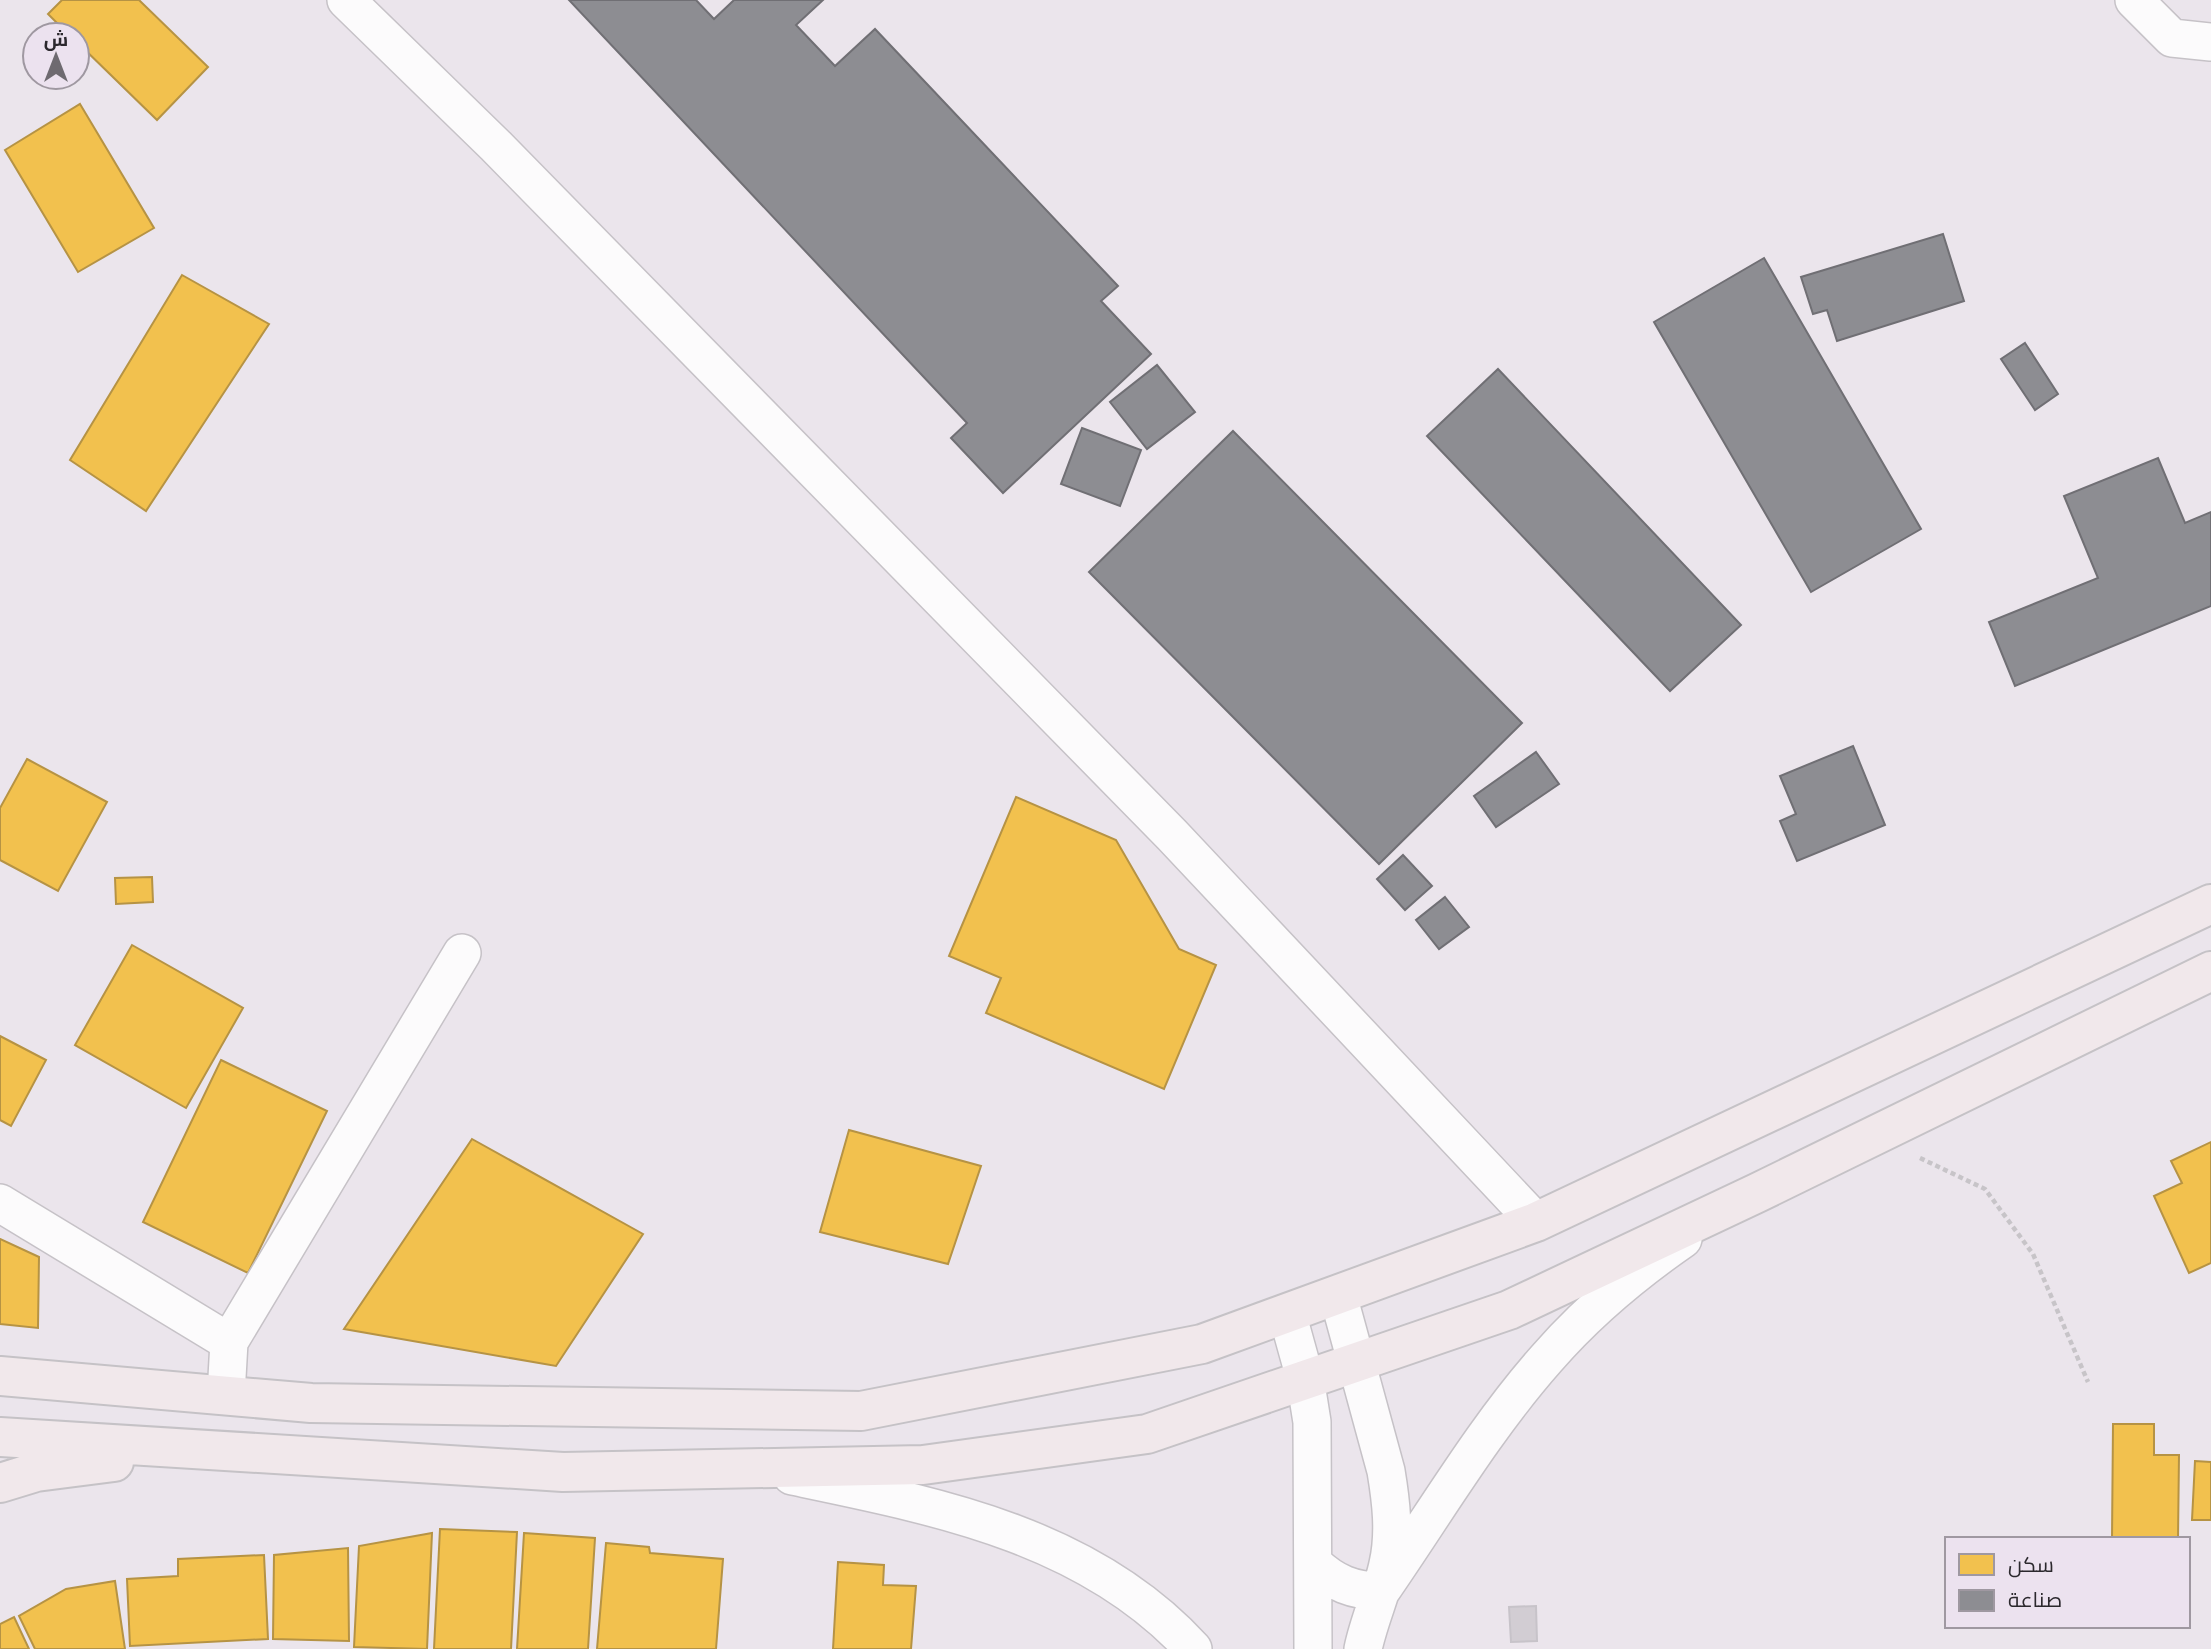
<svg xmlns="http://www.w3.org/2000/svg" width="2211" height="1649" font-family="Manrope,Cairo,sans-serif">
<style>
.homes{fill:#f2c14e;stroke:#b69344;stroke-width:2}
.industry{fill:#8d8d92;stroke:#706f74;stroke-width:2}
.building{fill:#d2cdd3;stroke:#c7c3c9;stroke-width:2}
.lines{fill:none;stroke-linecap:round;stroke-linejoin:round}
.minor-casing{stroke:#c6c2c7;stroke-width:40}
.primary-casing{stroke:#c5c2c6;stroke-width:42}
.path{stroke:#c7c4c8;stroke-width:4.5;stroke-dasharray:5 3.5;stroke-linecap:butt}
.minor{stroke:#fcfbfc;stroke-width:37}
.primary{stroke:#f1e8eb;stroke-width:38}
</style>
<rect width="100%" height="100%" fill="#ebe5ec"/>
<path class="homes" d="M62 0H139L208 67 157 120 77 42V35H69L48 14Z
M80 104 154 228 78 272 5 150Z
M182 275 269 324 146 511 70 460Z
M27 759 107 802 58 891 0 860V808Z
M1016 797 1116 840 1179 949 1216 965 1164 1089 986 1013 1001 978 949 956Z
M152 877 153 902 116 904 115 878Z
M132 945 243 1008 186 1108 75 1045Z
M0 1036 46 1060 11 1126 0 1120Z
M221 1060 327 1111 248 1273 143 1222Z
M849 1130 981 1166 948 1264 820 1232Z
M472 1139 643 1234 556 1366 344 1329Z
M2211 1142V1263L2189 1273 2154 1196 2182 1183 2171 1161Z
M0 1239 39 1257 38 1328 0 1324Z
M2113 1424H2154V1455H2179L2178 1539H2112Z
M2195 1461 2211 1462V1520H2192Z
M440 1529 517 1532 511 1649H434Z
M432 1533 427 1649 354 1647 359 1546Z
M524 1533 595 1538 588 1649H517Z
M606 1543 649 1547 650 1553 723 1559 716 1649H597Z
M348 1548 349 1641 273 1639 274 1555Z
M264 1555 268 1639 130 1646 127 1579 178 1576V1559Z
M838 1562 884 1565 883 1585 916 1586 911 1649H833Z
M115 1581 125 1649H35L19 1616 66 1589Z
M14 1617 29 1649H0V1624Z"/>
<path class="industry" d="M569 0H696L714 19 734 0H823L796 25 835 66 875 29 1118 286 1101 301 1151 354 1003 493 951 438 967 423Z
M1943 234 1964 301 1837 341 1827 310 1813 314 1801 277Z
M1764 258 1921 529 1811 592 1654 322Z
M2025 343 2058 394 2035 410 2001 359Z
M1157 365 1195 412 1147 449 1110 402Z
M1498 369 1741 625 1670 691 1427 436Z
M1082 428 1141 450 1120 506 1061 484Z
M1233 431 1522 723 1379 864 1089 572Z
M2158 458 2185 523 2211 512V606L2015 686 1989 622 2098 578 2064 496Z
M1853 746 1885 825 1797 861 1780 821 1796 814 1780 776Z
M1536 752 1559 784 1496 827 1474 796Z
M1403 855 1432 886 1405 910 1377 879Z
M1445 897 1469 927 1439 949 1416 920Z"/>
<path class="building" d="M1536 1606 1537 1641 1511 1642 1509 1607Z"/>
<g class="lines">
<g class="minor-casing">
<path id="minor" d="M346 0 496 146 1172 835 1536 1222
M2134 0 2172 38 2211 42
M0 1203 229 1342
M1338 1295 1386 1471C1391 1501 1395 1533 1388 1564 1382 1593 1369 1620 1363 1649
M1287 1313 1305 1378 1312 1422 1313 1649
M226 1395 229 1342 462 953
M792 1476C936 1506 1089 1535 1193 1649
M1314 1564C1334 1583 1353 1591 1381 1591
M1381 1591C1435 1513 1484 1429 1547 1358 1587 1312 1634 1273 1683 1239"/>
</g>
<g class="primary-casing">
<path id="primary" d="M0 1376 311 1403 861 1411 1202 1344 1536 1222 2211 904
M0 1437 563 1472 923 1465 1147 1434 1509 1310 1757 1193 2211 971
M0 1483 36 1472 114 1462"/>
</g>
<path class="path" d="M1920 1158 1985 1189 2033 1254 2088 1382"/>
<use href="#minor" class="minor"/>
<use href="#primary" class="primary"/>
</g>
<rect x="1945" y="1537" width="245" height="91" fill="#ece2ef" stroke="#9f98a1" stroke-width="2"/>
<rect x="1959" y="1554" width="35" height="21" fill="#f2c14e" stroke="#9f98a1" stroke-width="2"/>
<text x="2008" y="1572" font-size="21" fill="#2b282d">سكن</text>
<rect x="1959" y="1590" width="35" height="21" fill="#8d8d92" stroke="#9f98a1" stroke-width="2"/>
<text x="2008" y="1607" font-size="21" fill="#2b282d">صناعة</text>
<g transform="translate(56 56)"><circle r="33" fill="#ece2ef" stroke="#9f98a1" stroke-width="2"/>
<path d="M0-5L12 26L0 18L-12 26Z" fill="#6e6a70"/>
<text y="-10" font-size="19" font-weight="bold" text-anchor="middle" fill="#2b282d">ش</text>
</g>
</svg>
